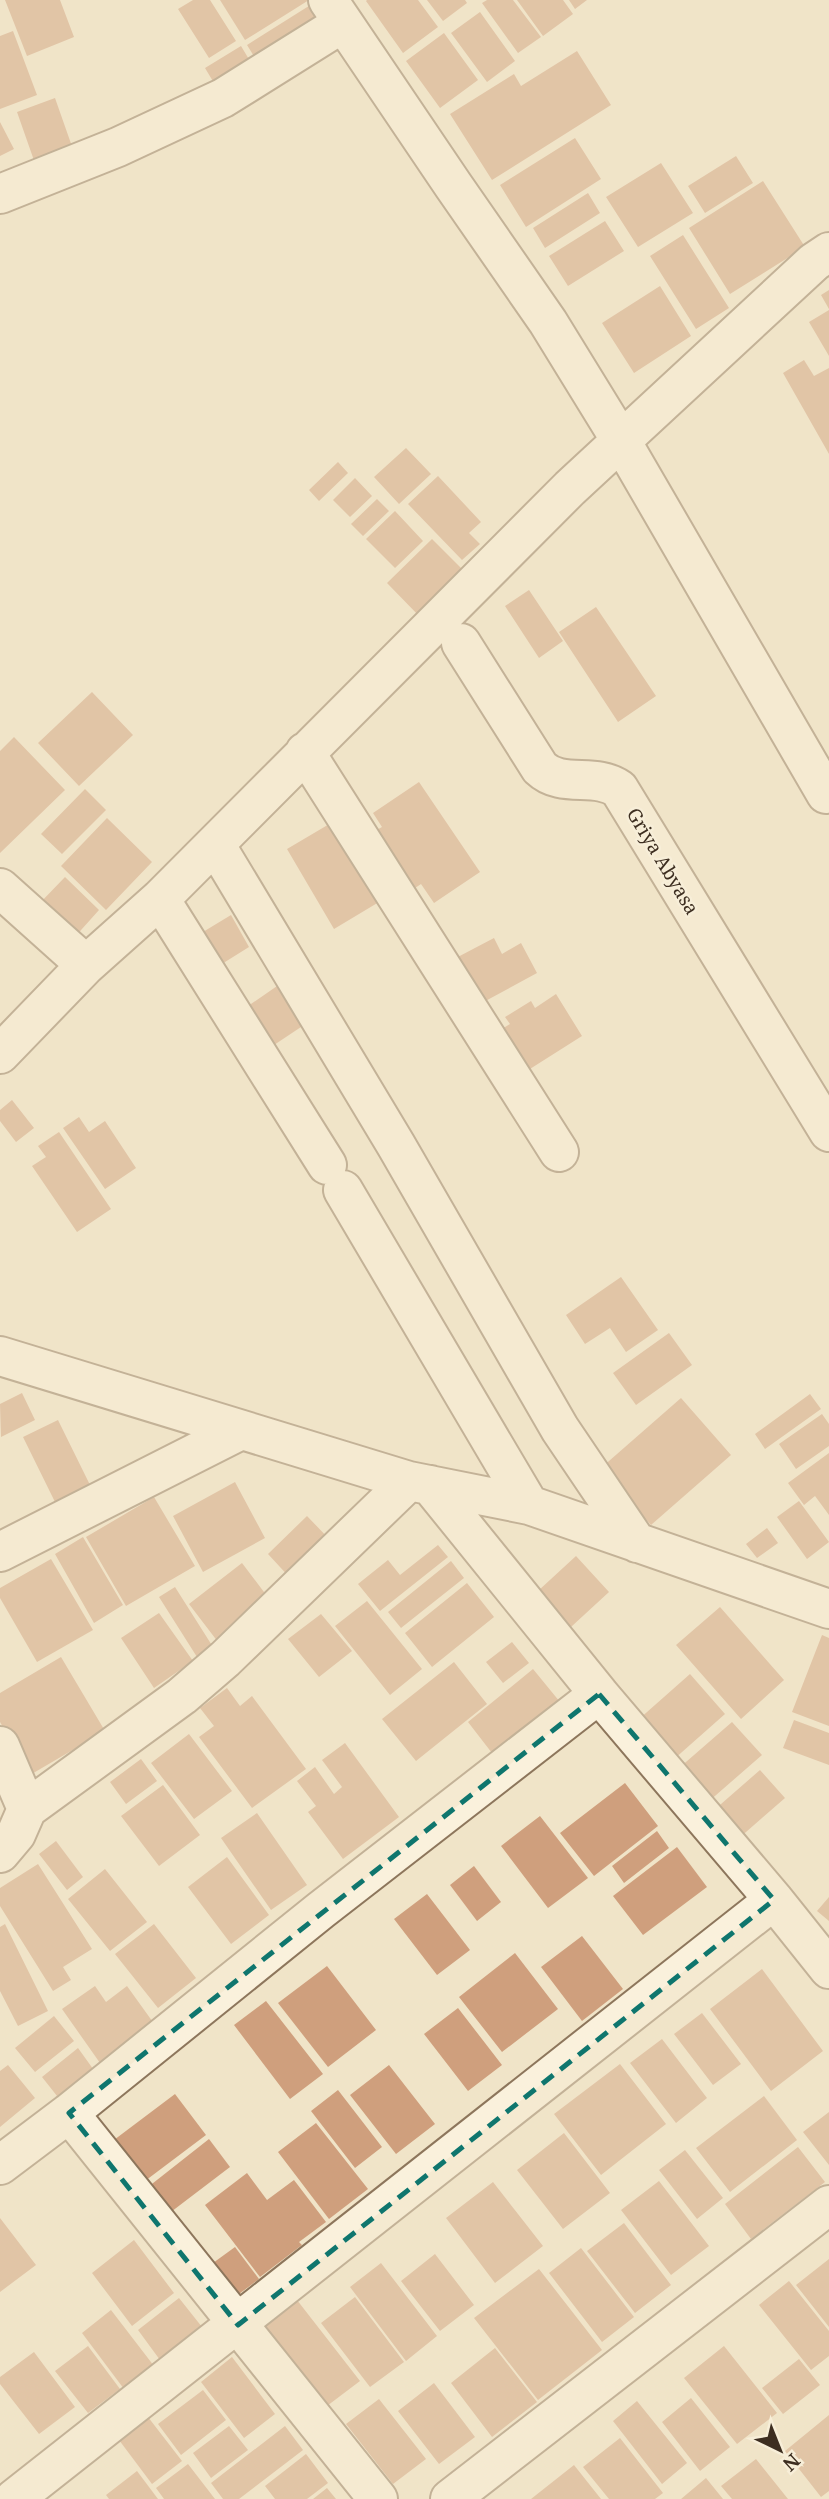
<svg xmlns="http://www.w3.org/2000/svg" width="829" height="2499" font-family="'Noto Serif',serif">
<style>
.building{fill:#cf9f7d}
.lines{fill:none;stroke-linecap:round;stroke-linejoin:round}
.street-casing{stroke:#8d765c;stroke-width:42}
.street{stroke:#faf1dc;stroke-width:38}
.marked{fill:none;stroke:#0f766e;stroke-width:5;stroke-dasharray:14 9;stroke-linejoin:round}
.labels{text-anchor:middle;stroke-width:5;stroke-linejoin:round;paint-order:stroke}
.street-label{font-size:19px;fill:#3d2e20;stroke:#f7eed8}
</style>
<rect width="100%" height="100%" fill="#f0e4c8"/>
<path class="building" d="M5 0H60L74 37 27 56Z
M193 0H210L236 41 209 58 178 9Z
M220 0H309L245 40Z
M367 0H418L438 27 403 53 366 1Z
M427 0H465L467 3 443 21Z
M487 0H513L541 37 518 53 482 3Z
M517 0H563L573 14 543 36Z
M569 0H587L575 9Z
M312 4 328 28 262 69 247 45Z
M480 12 515 61 487 82 451 33Z
M13 31 37 95 0 109V36Z
M444 33 478 80 440 108 406 61Z
M241 46 256 71 220 93 205 68Z
M577 51 611 105 492 180 450 114 514 74 521 86Z
M55 98 75 155 37 169 17 112Z
M0 122 14 149 0 156Z
M575 138 601 179 526 227 500 185Z
M736 156 753 183 705 213 688 186Z
M661 163 693 213 638 247 606 197Z
M763 181 805 247 730 294 689 228Z
M588 193 600 213 545 248 533 228Z
M605 221 624 251 568 286 549 256Z
M683 235 729 308 696 329 650 256Z
M660 286 691 336 634 373 602 323Z
M829 290V309L821 295Z
M829 310V356L809 322Z
M804 360 814 376 829 368V454L783 373Z
M406 448 431 474 399 504 374 477Z
M338 462 348 473 319 501 309 490Z
M438 476 481 522 469 533 480 544 462 560 408 504Z
M355 478 372 496 350 517 333 500Z
M377 499 389 511 363 536 351 524Z
M395 511 423 541 395 568 366 539Z
M432 539 466 573 421 618 387 583Z
M529 590 563 641 539 658 505 606Z
M596 607 656 696 618 722 559 632Z
M92 692 133 735 79 786 38 743Z
M14 737 65 790 0 853V751Z
M419 782 480 872 434 903 421 884 412 890 373 832 382 827 373 813Z
M85 789 106 810 62 854 41 834Z
M107 818 152 862 106 910 61 866Z
M331 823 379 902 334 929 287 849Z
M65 877 99 910 73 939 38 905Z
M231 915 249 947 217 967 198 935Z
M494 938 502 954 521 943 537 973 478 1005 454 959Z
M280 984 307 1023 274 1045 248 1006Z
M556 994 582 1036 522 1074 497 1032 510 1024 505 1017 531 1001 535 1008Z
M12 1100 34 1128 16 1142 0 1121V1110Z
M79 1117 89 1132 105 1121 136 1168 105 1189 63 1128Z
M59 1132 111 1209 77 1232 32 1166 46 1157 38 1146Z
M621 1277 658 1330 626 1352 610 1328 585 1344 566 1315Z
M669 1333 692 1365 636 1405 613 1373Z
M22 1393 35 1420 1 1437 0 1404Z
M810 1394 821 1409 765 1449 755 1434Z
M681 1398 731 1455 651 1525 601 1468Z
M822 1414 829 1424V1446L796 1469 779 1444Z
M58 1420 90 1485 55 1502 23 1437Z
M829 1453V1515L815 1496 804 1505 788 1483Z
M235 1482 265 1538 203 1572 173 1516Z
M154 1497 195 1566 126 1606 86 1537Z
M799 1501 829 1542 807 1559 777 1517Z
M307 1516 332 1542 292 1580 268 1554Z
M767 1528 778 1543 757 1558 746 1544Z
M83 1537 123 1605 94 1623 55 1554Z
M438 1545 448 1557 380 1611 358 1584 388 1560 400 1575Z
M576 1556 609 1592 559 1638 526 1602Z
M51 1559 93 1630 37 1662 0 1598V1588Z
M451 1561 464 1578 401 1628 388 1612Z
M242 1563 270 1600 218 1642 189 1604Z
M467 1583 494 1617 432 1667 405 1633Z
M175 1587 213 1647 197 1657 159 1597Z
M367 1601 422 1669 390 1695 335 1626Z
M720 1607 784 1680 741 1719 676 1645Z
M159 1613 193 1661 154 1688 121 1638Z
M321 1614 352 1651 319 1677 288 1639Z
M822 1635 829 1638V1726L792 1712Z
M512 1642 529 1663 503 1683 486 1662Z
M61 1657 105 1731 30 1775 0 1722V1693Z
M454 1662 487 1704 416 1761 382 1719Z
M533 1669 569 1713 502 1766 468 1722Z
M690 1674 725 1714 673 1760 638 1720Z
M227 1688 240 1706 252 1696 306 1769 252 1808 199 1737 214 1726 200 1708Z
M794 1720 829 1733V1765L783 1748Z
M732 1722 762 1755 700 1809 671 1775Z
M189 1734 232 1791 194 1819 151 1763Z
M345 1743 399 1817 343 1859 308 1812 316 1806 297 1781 315 1767 334 1794 342 1787 322 1760Z
M141 1759 157 1781 126 1804 110 1782Z
M760 1770 785 1798 730 1846 705 1818Z
M625 1783 658 1826 594 1876 560 1833Z
M163 1785 200 1835 159 1866 121 1816Z
M257 1813 307 1885 271 1910 221 1838Z
M540 1816 588 1878 548 1908 501 1846Z
M657 1831 669 1848 624 1883 612 1866Z
M56 1841 83 1877 67 1890 39 1854Z
M677 1847 707 1887 643 1935 613 1896Z
M227 1857 269 1915 231 1944 188 1887Z
M38 1864 92 1949 63 1967 71 1980 53 1991 0 1906V1888Z
M474 1866 501 1902 477 1921 450 1885Z
M105 1869 147 1922 110 1951 68 1899Z
M427 1894 470 1950 437 1975 394 1919Z
M829 1897V1921L817 1911Z
M5 1924 48 2011 18 2026 0 1991V1927Z
M154 1924 196 1978 158 2008 115 1954Z
M582 1936 623 1989 582 2021 541 1967Z
M515 1953 558 2009 502 2052 459 1997Z
M327 1966 376 2030 328 2067 278 2003Z
M762 1969 823 2051 771 2091 710 2009Z
M95 1986 106 2002 127 1986 155 2025 100 2063 62 2009Z
M266 2001 323 2074 290 2099 234 2025Z
M458 2008 502 2065 468 2091 424 2034Z
M702 2013 741 2064 713 2085 674 2034Z
M54 2016 74 2041 35 2072 15 2048Z
M662 2039 707 2098 676 2123 630 2063Z
M78 2048 96 2073 61 2101 42 2077Z
M620 2064 666 2124 601 2175 554 2114Z
M8 2065 35 2098 0 2127V2071Z
M389 2065 435 2124 396 2154 350 2095Z
M338 2090 382 2147 355 2168 311 2111Z
M175 2094 206 2135 133 2190 102 2149Z
M764 2096 797 2140 730 2192 696 2148Z
M829 2112V2165L803 2132Z
M316 2123 368 2189 329 2219 278 2152Z
M564 2133 610 2193 563 2229 517 2170Z
M209 2139 230 2167 163 2218 143 2191Z
M798 2147 825 2182 751 2239 725 2204Z
M685 2150 723 2198 697 2219 659 2170Z
M247 2173 267 2200 294 2180 326 2222 299 2242 302 2245 260 2277 205 2205Z
M659 2181 709 2246 671 2275 621 2210Z
M493 2182 543 2246 495 2283 446 2218Z
M0 2218 36 2265 0 2292Z
M624 2223 671 2285 635 2313 587 2251Z
M134 2240 174 2293 132 2326 92 2273Z
M235 2247 259 2279 227 2303 202 2271Z
M581 2248 634 2317 602 2342 549 2273Z
M435 2254 474 2305 440 2331 401 2281Z
M829 2259V2327L796 2285Z
M381 2263 437 2336 406 2361 350 2287Z
M539 2269 602 2350 538 2400 474 2318Z
M789 2281 829 2331V2356L811 2370 759 2305Z
M355 2297 404 2362 370 2387 321 2323Z
M179 2298 202 2327 160 2360 138 2330Z
M297 2300 360 2381 323 2409 261 2328Z
M111 2310 154 2366 124 2389 82 2333Z
M88 2346 120 2389 88 2413 55 2371Z
M724 2346 777 2413 737 2444 684 2378Z
M495 2348 537 2402 492 2437 451 2383Z
M34 2352 75 2407 39 2434 0 2384V2377Z
M232 2357 275 2414 244 2438 201 2382Z
M799 2359 820 2385 783 2414 762 2388Z
M434 2383 475 2437 439 2464 398 2411Z
M203 2390 226 2420 181 2455 158 2424Z
M691 2398 730 2447 700 2471 662 2422Z
M379 2399 426 2459 393 2484 346 2424Z
M637 2401 687 2463 662 2484 613 2421Z
M829 2415V2491L821 2497 785 2451Z
M148 2417 182 2461 152 2484 119 2440Z
M229 2426 248 2450 211 2478 193 2453Z
M285 2426 303 2450 239 2499H223L211 2483Z
M620 2438 663 2493 655 2499H609L583 2467Z
M306 2454 328 2483 307 2499H275L265 2486Z
M756 2459 788 2499H732L721 2486Z
M188 2464 215 2499H164L156 2488Z
M574 2465 601 2499H531Z
M137 2471 158 2499H109L106 2495Z
M706 2478 723 2499H681Z
M327 2488 336 2499H313Z"/>
<g class="lines">
<g class="street-casing">
<path id="street" d="M328 0 453 185 548 322 620 439 826 794
M0 194 118 147 223 98 343 23
M461 643 540 768C562 789 595 772 619 789L829 1132
M305 752 559 1152
M215 844 396 1145 560 1429 637 1543
M0 888 86 965
M160 899 327 1165
M0 1054 86 965 160 899 570 488 814 262 829 252
M343 1190 529 1505
M0 1356 409 1481 529 1505 829 1609
M430 1485 599 1694 774 1900 829 1969
M0 1552 241 1430
M0 1746 27 1809 16 1834 0 1853
M27 1809 182 1696 225 1659 409 1481
M69 2113 378 2499
M0 2165 69 2113 321 1910 599 1694
M14 2499 774 1900
M450 2499 829 2205"/>
</g>
<use href="#street" class="street"/>
</g>
<path d="M0 0H829V2499H0ZM599 1694 774 1900 238 2325 69 2113Z" fill="#f0e4c8" fill-opacity=".55" fill-rule="evenodd"/>
<path class="marked" d="M599 1694 774 1900 238 2325 69 2113Z"/>
<g class="labels">
<g class="street-label">
<text transform="translate(663 861) rotate(59)" y="7">Griya Abyasa</text>
</g>
</g>
<g transform="translate(780 2450) rotate(137)" stroke="#f7eed8" stroke-width="5" paint-order="stroke">
<path d="M0-5L12 26L0 18L-12 26Z" fill="#3d2e20"/>
<text y="-10" font-size="19" font-weight="bold" text-anchor="middle" fill="#3d2e20">N</text>
</g>
</svg>
